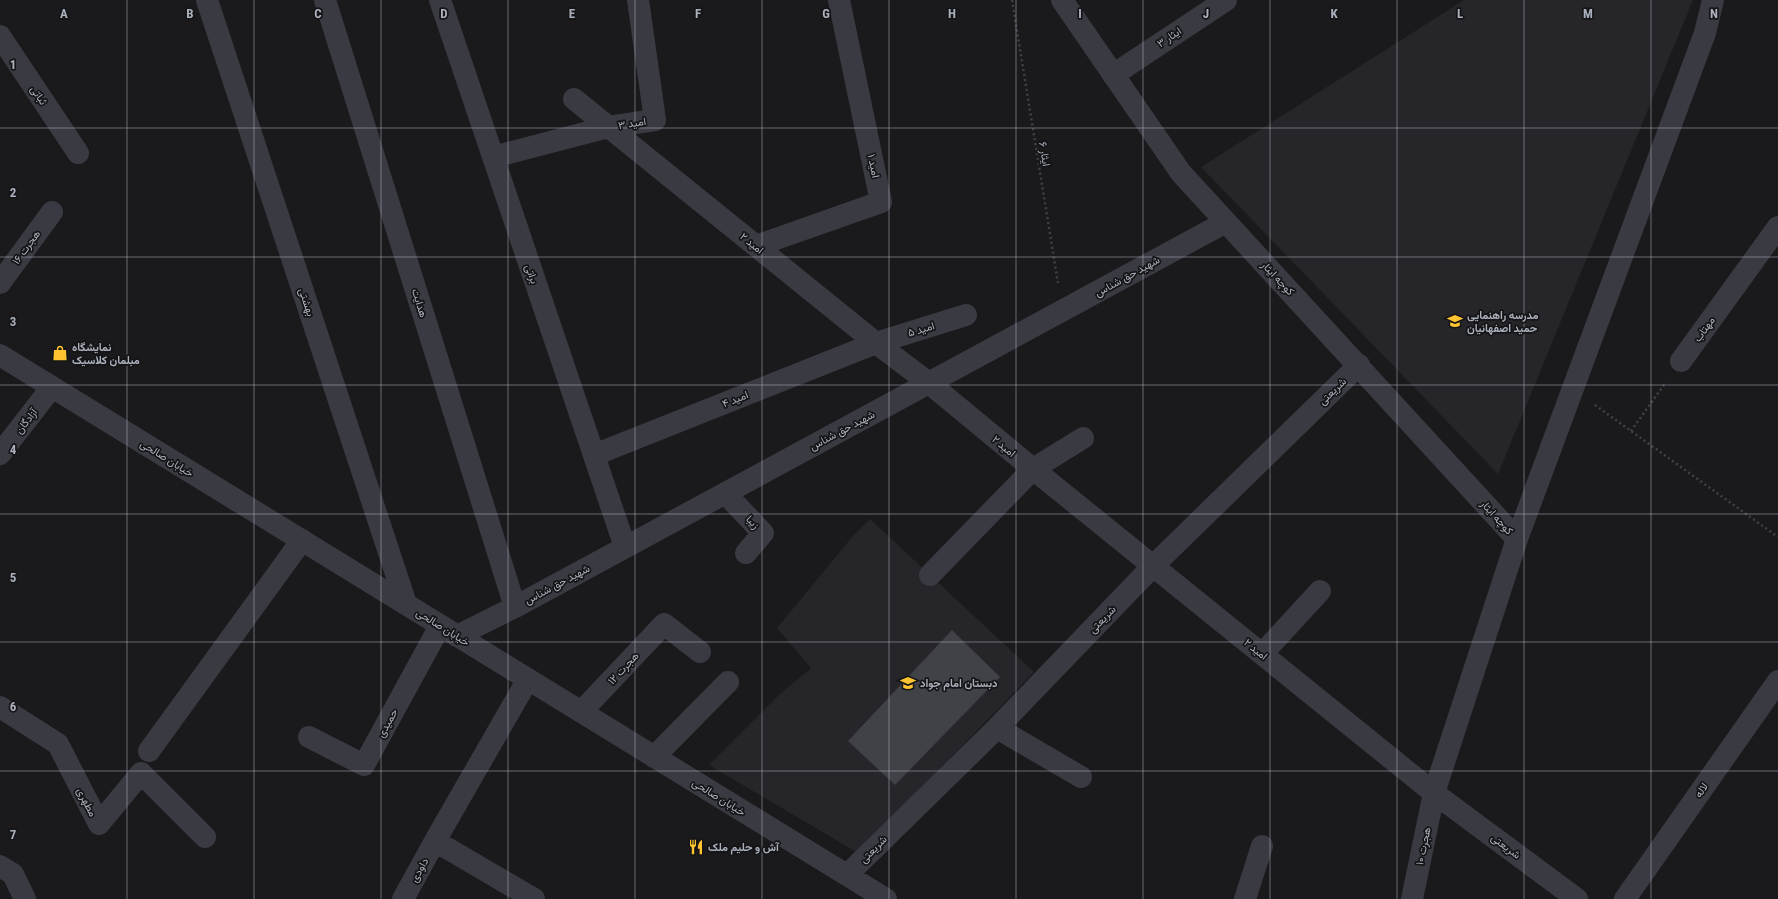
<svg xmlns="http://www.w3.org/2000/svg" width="1778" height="899" font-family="'Roboto Condensed',Vazirmatn,sans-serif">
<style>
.built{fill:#262529}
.building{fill:#414247;stroke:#343339}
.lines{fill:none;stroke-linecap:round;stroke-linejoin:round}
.path{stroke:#404249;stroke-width:2.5;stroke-dasharray:2 3;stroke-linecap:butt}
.minor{stroke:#3a3b42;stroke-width:22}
.grid{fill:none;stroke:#abb0bd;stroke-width:1;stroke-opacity:0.55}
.labels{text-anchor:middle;stroke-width:3.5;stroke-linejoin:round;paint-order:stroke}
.street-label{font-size:11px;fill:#abb0bd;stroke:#151517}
.poi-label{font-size:11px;font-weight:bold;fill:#abb0bd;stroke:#151517;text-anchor:start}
.grid-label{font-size:13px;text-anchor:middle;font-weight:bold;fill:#abb0bd;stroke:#151517;stroke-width:3.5;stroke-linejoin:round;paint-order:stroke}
</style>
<rect width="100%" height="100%" fill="#1a1a1c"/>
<path class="built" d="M1464 0H1693L1498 474 1201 167Z
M870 519 1034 672 858 853 709 765 780 694 811 668 777 628 853 536Z"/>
<path class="building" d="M952 630 1000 677 895 785 848 741Z"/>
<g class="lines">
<path class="path" d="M1012 0 1058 283
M1595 405 1778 537
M1631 431 1666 382"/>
<path class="minor" d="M207 0 406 604
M325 0 515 607
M440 0 625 547
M1062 0 1181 173 1517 539
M0 36 78 153
M1113 75 1226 0
M574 99 876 343 929 383 1033 469 1434 793 1577 899
M493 157 608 127 655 120 638 0
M756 246 881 202 839 0
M0 283 52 212
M0 355 886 899
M1681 361 1778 227
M0 454 52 387
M594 455 876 343 966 315
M725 493 763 533 746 553
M930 575 1033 469 1083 438
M457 636 515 607 1226 222
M1262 654 1320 591
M528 679 435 841 534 899
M0 707 58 744 99 824 141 773 205 837
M581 712 664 624 700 652
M997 728 1081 777
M309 737 364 765 440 626
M149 751 302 540
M654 757 728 682
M0 866 13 874 25 899
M847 875 997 728 1153 566 1359 365
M403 899 435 841
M1245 899 1262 846
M1412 899 1434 793 1517 539 1705 33 1713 0
M1625 899 1778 681"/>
</g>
<path class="grid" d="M127 0V899M254 0V899M381 0V899M508 0V899M635 0V899M762 0V899M889 0V899M1016 0V899M1143 0V899M1270 0V899M1397 0V899M1524 0V899M1651 0V899M0 128H1778M0 257H1778M0 385H1778M0 514H1778M0 642H1778M0 771H1778"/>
<defs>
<g id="school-bare" transform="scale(1.2)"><path d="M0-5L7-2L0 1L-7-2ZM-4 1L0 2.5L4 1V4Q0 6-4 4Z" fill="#ffc42f" stroke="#151517" stroke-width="2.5" paint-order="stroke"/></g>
<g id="shop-bare" transform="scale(1.2)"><path d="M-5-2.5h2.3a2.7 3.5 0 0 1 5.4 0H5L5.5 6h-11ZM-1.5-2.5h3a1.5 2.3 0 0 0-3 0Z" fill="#ffc42f" stroke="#151517" stroke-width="2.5" paint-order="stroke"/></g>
<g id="restaurant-bare" transform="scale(1.2)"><path d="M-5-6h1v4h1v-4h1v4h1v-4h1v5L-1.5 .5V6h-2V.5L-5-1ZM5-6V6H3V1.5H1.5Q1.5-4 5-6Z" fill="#ffc42f" stroke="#151517" stroke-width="2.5" paint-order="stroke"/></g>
</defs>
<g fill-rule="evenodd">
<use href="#school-bare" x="1455" y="321"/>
<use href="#shop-bare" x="60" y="353"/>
<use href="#school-bare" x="908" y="683"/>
<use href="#restaurant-bare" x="696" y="847"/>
</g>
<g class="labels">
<g class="street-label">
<text transform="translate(1169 37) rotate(-34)" y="4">ایثار ۳</text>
<text transform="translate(39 95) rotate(56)" y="4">ثباتی</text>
<text transform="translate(632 123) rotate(-9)" y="4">امید ۳</text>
<text transform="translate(1045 154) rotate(81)" y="4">ایثار ۶</text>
<text transform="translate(874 166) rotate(78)" y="4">امید ۱</text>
<text transform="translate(752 243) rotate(39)" y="4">امید ۲</text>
<text transform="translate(26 247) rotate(-54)" y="4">هجرت ۱۶</text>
<text transform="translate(532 274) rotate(71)" y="4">براتی</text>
<text transform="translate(1127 276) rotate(-29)" y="4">شهید حق شناس</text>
<text transform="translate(1278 278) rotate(47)" y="4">کوچه ایثار</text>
<text transform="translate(307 302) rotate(72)" y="4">بهشتی</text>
<text transform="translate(420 303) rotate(73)" y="4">هدایت</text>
<text transform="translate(921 329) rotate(-17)" y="4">امید ۵</text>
<text transform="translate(1704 329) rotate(-54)" y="4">مهتاب</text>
<text transform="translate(1332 391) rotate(-44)" y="4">شریعتی</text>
<text transform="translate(735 399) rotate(-22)" y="4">امید ۴</text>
<text transform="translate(26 421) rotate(-52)" y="4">آزادگان</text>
<text transform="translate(842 430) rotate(-28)" y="4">شهید حق شناس</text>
<text transform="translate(1004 446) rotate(40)" y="4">امید ۲</text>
<text transform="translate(167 458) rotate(32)" y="4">خیابان صالحی</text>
<text transform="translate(1497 517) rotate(48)" y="4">کوچه ایثار</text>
<text transform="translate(753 522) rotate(46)" y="4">زیبا</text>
<text transform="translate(557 584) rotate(-28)" y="4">شهید حق شناس</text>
<text transform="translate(1102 619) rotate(-46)" y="4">شریعتی</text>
<text transform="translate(443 627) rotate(32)" y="4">خیابان صالحی</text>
<text transform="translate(1256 649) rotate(39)" y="4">امید ۲</text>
<text transform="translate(623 668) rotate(-47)" y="4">هجرت ۱۲</text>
<text transform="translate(387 723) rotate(-61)" y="4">حمیدی</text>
<text transform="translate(1701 790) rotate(-55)" y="4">لاله</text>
<text transform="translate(719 797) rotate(32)" y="4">خیابان صالحی</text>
<text transform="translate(87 802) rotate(63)" y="4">مطهری</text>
<text transform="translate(1423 846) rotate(-78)" y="4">هجرت ۱۰</text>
<text transform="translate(1506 846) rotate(37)" y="4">شریعتی</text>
<text transform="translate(873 849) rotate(-45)" y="4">شریعتی</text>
<text transform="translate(419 870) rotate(-61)" y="4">داودی</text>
</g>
<g class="poi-label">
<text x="1467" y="319">مدرسه راهنمایی<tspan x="1467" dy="13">حمید اصفهانیان</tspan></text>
<text x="72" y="351">نمایشگاه<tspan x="72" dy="13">مبلمان کلاسیک</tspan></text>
<text x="920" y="687">دبستان امام جواد</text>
<text x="708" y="851">آش و حلیم ملک</text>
</g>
</g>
<g class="grid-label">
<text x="64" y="18">A</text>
<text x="190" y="18">B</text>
<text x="318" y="18">C</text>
<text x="444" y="18">D</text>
<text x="572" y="18">E</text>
<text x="698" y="18">F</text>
<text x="826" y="18">G</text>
<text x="952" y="18">H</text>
<text x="1080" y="18">I</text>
<text x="1206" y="18">J</text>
<text x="1334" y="18">K</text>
<text x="1460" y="18">L</text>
<text x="1588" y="18">M</text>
<text x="1714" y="18">N</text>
<text x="13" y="69">1</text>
<text x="13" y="197">2</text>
<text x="13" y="326">3</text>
<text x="13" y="454">4</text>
<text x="13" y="582">5</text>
<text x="13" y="711">6</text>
<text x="13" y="839">7</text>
</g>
</svg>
